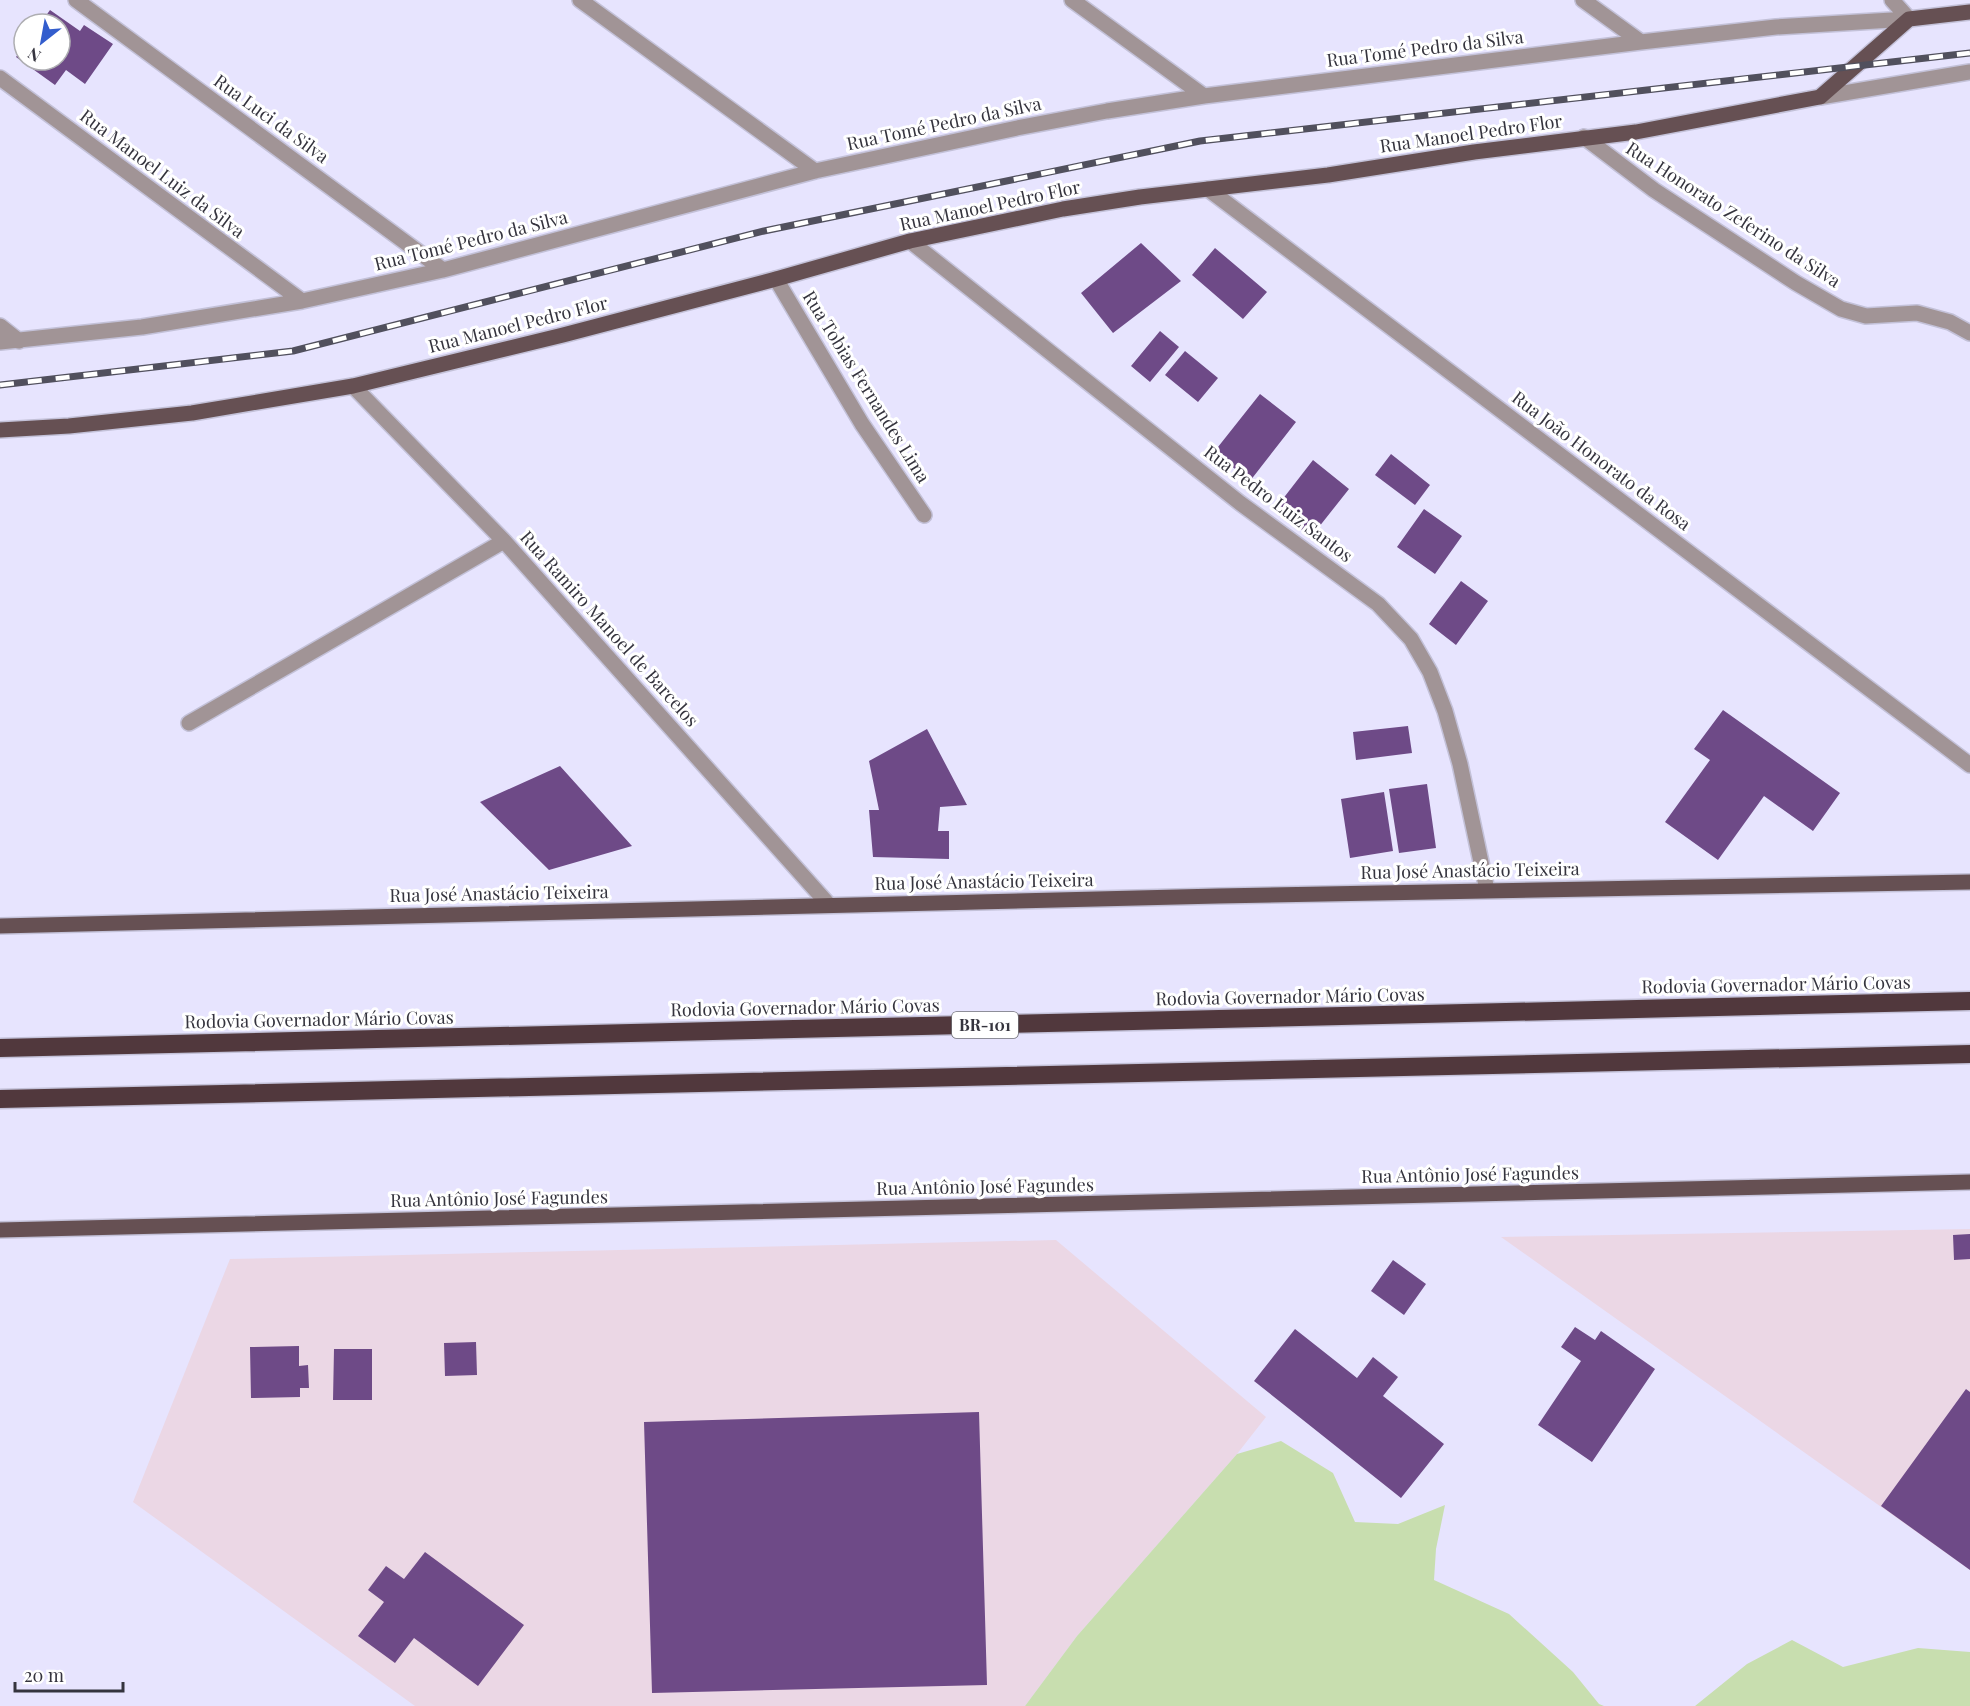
<svg xmlns="http://www.w3.org/2000/svg" width="1970" height="1706" font-family="'Playfair Display',serif">
<style>
.industrial{fill:#ebd7e5}
.green{fill:#c8deaf}
.building{fill:#6e4a87}
.lines{fill:none;stroke-linecap:round;stroke-linejoin:round}
.minor-casing{stroke:#c3c1d8;stroke-width:18}
.major-casing{stroke:#c3c1d8;stroke-width:18}
.highway-casing{stroke:#c3c1d8;stroke-width:21}
.minor{stroke:#a19496;stroke-width:15}
.major{stroke:#665053;stroke-width:15}
.highway{stroke:#51383d;stroke-width:18}
.rail-casing{stroke:#51505d;stroke-width:7}
.rail{stroke:#fff;stroke-width:4.5;stroke-dasharray:14;stroke-linecap:butt}
.labels{text-anchor:middle;stroke-width:6;stroke-linejoin:round;paint-order:stroke}
.shield{fill:#fff;stroke:#727178;stroke-width:1.5}
.shield-label{font-size:16px;font-weight:bold;fill:#35343e}
.street-label{font-size:18px;fill:#35343e;stroke:#fff}
</style>
<rect width="100%" height="100%" fill="#e7e4fe"/>
<path class="industrial" d="M1970 1229V1570L1501 1237Z
M1056 1240 1266 1417 1237 1454 1077 1636 1025 1706H415L133 1502 230 1259Z"/>
<path class="green" d="M1281 1441 1333 1473 1355 1522 1398 1524 1445 1505 1436 1549 1434 1580 1509 1614 1573 1672 1599 1704 1604 1706H1025L1077 1636 1237 1454Z
M1792 1640 1843 1667 1918 1648 1970 1652V1706H1695L1747 1664Z"/>
<path class="building" d="M50 10 80 31 84 25 113 44 85 84 66 70 55 85 16 57 24 46V60H60V24H40Z
M1141 243 1181 281 1113 333 1081 293Z
M1215 248 1267 292 1243 319 1192 275Z
M1160 331 1179 347 1150 382 1131 366Z
M1185 351 1218 378 1198 402 1165 375Z
M1260 394 1296 422 1250 481 1214 452Z
M1391 454 1430 485 1415 505 1375 475Z
M1313 460 1349 489 1311 537 1275 509Z
M1424 509 1462 536 1435 574 1397 547Z
M1461 581 1488 601 1456 645 1429 624Z
M1723 710 1840 793 1813 831 1764 796 1718 860 1665 822 1710 760 1694 749Z
M1408 726 1412 753 1356 760 1353 732Z
M927 729 967 805 940 807 938 831H949V859L873 857 869 810H879L869 761Z
M560 766 632 846 549 870 480 802Z
M1427 784 1436 848 1399 853 1389 789Z
M1384 792 1393 851 1350 858 1341 799Z
M1970 1234V1259L1954 1260 1953 1235Z
M1393 1260 1426 1284 1404 1315 1371 1291Z
M1575 1327 1595 1340 1601 1331 1655 1369 1592 1462 1538 1425 1581 1361 1561 1347Z
M1295 1329 1357 1378 1373 1357 1398 1377 1383 1396 1444 1444 1401 1498 1254 1381Z
M476 1342 477 1375 445 1376 444 1343Z
M299 1346V1366L308 1365 309 1388H300V1397L251 1398 250 1347Z
M334 1349H372V1400H333Z
M1966 1389 1970 1392V1570L1881 1506Z
M979 1412 987 1685 652 1693 644 1422Z
M425 1552 524 1625 478 1686 414 1638 395 1663 358 1636 384 1602 368 1590 386 1566 404 1579Z"/>
<g class="lines">
<g class="minor-casing">
<path id="minor" d="M76 0 443 270
M580 0 815 171
M1072 0 1204 96
M1583 0 1641 42
M1892 0 1909 19
M0 78 302 301
M1820 97 1970 72
M1584 137 1654 190 1796 283 1841 309 1866 316 1917 313 1950 322 1970 333
M1208 189 1970 765
M910 241 1240 503 1378 604 1411 639 1430 672 1445 711 1460 764 1487 890
M776 279 862 424 924 515
M0 326 19 341
M0 342 142 327 302 301 443 270 815 171 1017 128 1107 111 1204 96 1641 42 1776 27 1909 19
M353 386 504 541 829 905
M189 723 504 541"/>
</g>
<g class="major-casing">
<path id="major" d="M0 430 69 426 192 413 353 386 563 335 776 279 910 241 1063 209 1140 197 1328 175 1474 152 1636 132 1820 97 1909 19 1970 12
M0 926 1218 896 1970 882
M0 1230 1970 1182"/>
</g>
<g class="highway-casing">
<path id="highway" d="M0 1048 1970 1001
M0 1099 1970 1054"/>
</g>
<use href="#minor" class="minor"/>
<use href="#major" class="major"/>
<use href="#highway" class="highway"/>
<g class="rail-casing">
<path id="rail" d="M0 385 293 351 764 231 1200 141 1970 53"/>
</g>
<use href="#rail" class="rail"/>
</g>
<g class="labels">
<rect class="shield" x="952" y="1012" width="66" height="26" rx="4.5"/>
<g class="shield-label">
<text x="985" y="1031">BR-101</text>
</g>
<g class="street-label">
<text transform="translate(1425 49) rotate(-7)" y="6">Rua Tomé Pedro da Silva</text>
<text transform="translate(271 119) rotate(36)" y="6">Rua Luci da Silva</text>
<text transform="translate(944 124) rotate(-12)" y="6">Rua Tomé Pedro da Silva</text>
<text transform="translate(1471 134) rotate(-8)" y="6">Rua Manoel Pedro Flor</text>
<text transform="translate(162 174) rotate(37)" y="6">Rua Manoel Luiz da Silva</text>
<text transform="translate(990 206) rotate(-12)" y="6">Rua Manoel Pedro Flor</text>
<text transform="translate(1733 215) rotate(33)" y="6">Rua Honorato Zeferino da Silva</text>
<text transform="translate(471 241) rotate(-14)" y="6">Rua Tomé Pedro da Silva</text>
<text transform="translate(518 325) rotate(-14)" y="6">Rua Manoel Pedro Flor</text>
<text transform="translate(866 387) rotate(58)" y="6">Rua Tobias Fernandes Lima</text>
<text transform="translate(1601 461) rotate(37)" y="6">Rua João Honorato da Rosa</text>
<text transform="translate(1278 504) rotate(37)" y="6">Rua Pedro Luiz Santos</text>
<text transform="translate(609 629) rotate(48)" y="6">Rua Ramiro Manoel de Barcelos</text>
<text transform="translate(1470 871) rotate(-1)" y="6">Rua José Anastácio Teixeira</text>
<text transform="translate(984 882) rotate(-1)" y="6">Rua José Anastácio Teixeira</text>
<text transform="translate(499 894) rotate(-1)" y="6">Rua José Anastácio Teixeira</text>
<text transform="translate(1776 985) rotate(-1)" y="6">Rodovia Governador Mário Covas</text>
<text transform="translate(1290 997) rotate(-1)" y="6">Rodovia Governador Mário Covas</text>
<text transform="translate(805 1008) rotate(-1)" y="6">Rodovia Governador Mário Covas</text>
<text transform="translate(319 1020) rotate(-1)" y="6">Rodovia Governador Mário Covas</text>
<text transform="translate(1470 1175) rotate(-1)" y="6">Rua Antônio José Fagundes</text>
<text transform="translate(985 1187) rotate(-1)" y="6">Rua Antônio José Fagundes</text>
<text transform="translate(499 1199) rotate(-1)" y="6">Rua Antônio José Fagundes</text>
</g>
</g>
<g transform="translate(42 42) rotate(211)"><circle r="28" fill="#ffffff" stroke="#aeaeb2" stroke-width="1.5"/>
<path d="M0-4.5L10 22L0 15L-10 22Z" fill="#335dcd"/>
<text y="-9" font-size="16" font-weight="bold" text-anchor="middle" fill="#35343e">N</text>
</g>
<path d="M15 1682v9h108v-9" fill="none" stroke="#35343e" stroke-width="3"/>
<text x="24" y="1682" font-size="18" fill="#35343e" stroke="#ffffff" stroke-width="4.5" paint-order="stroke">20 m</text>
</svg>
